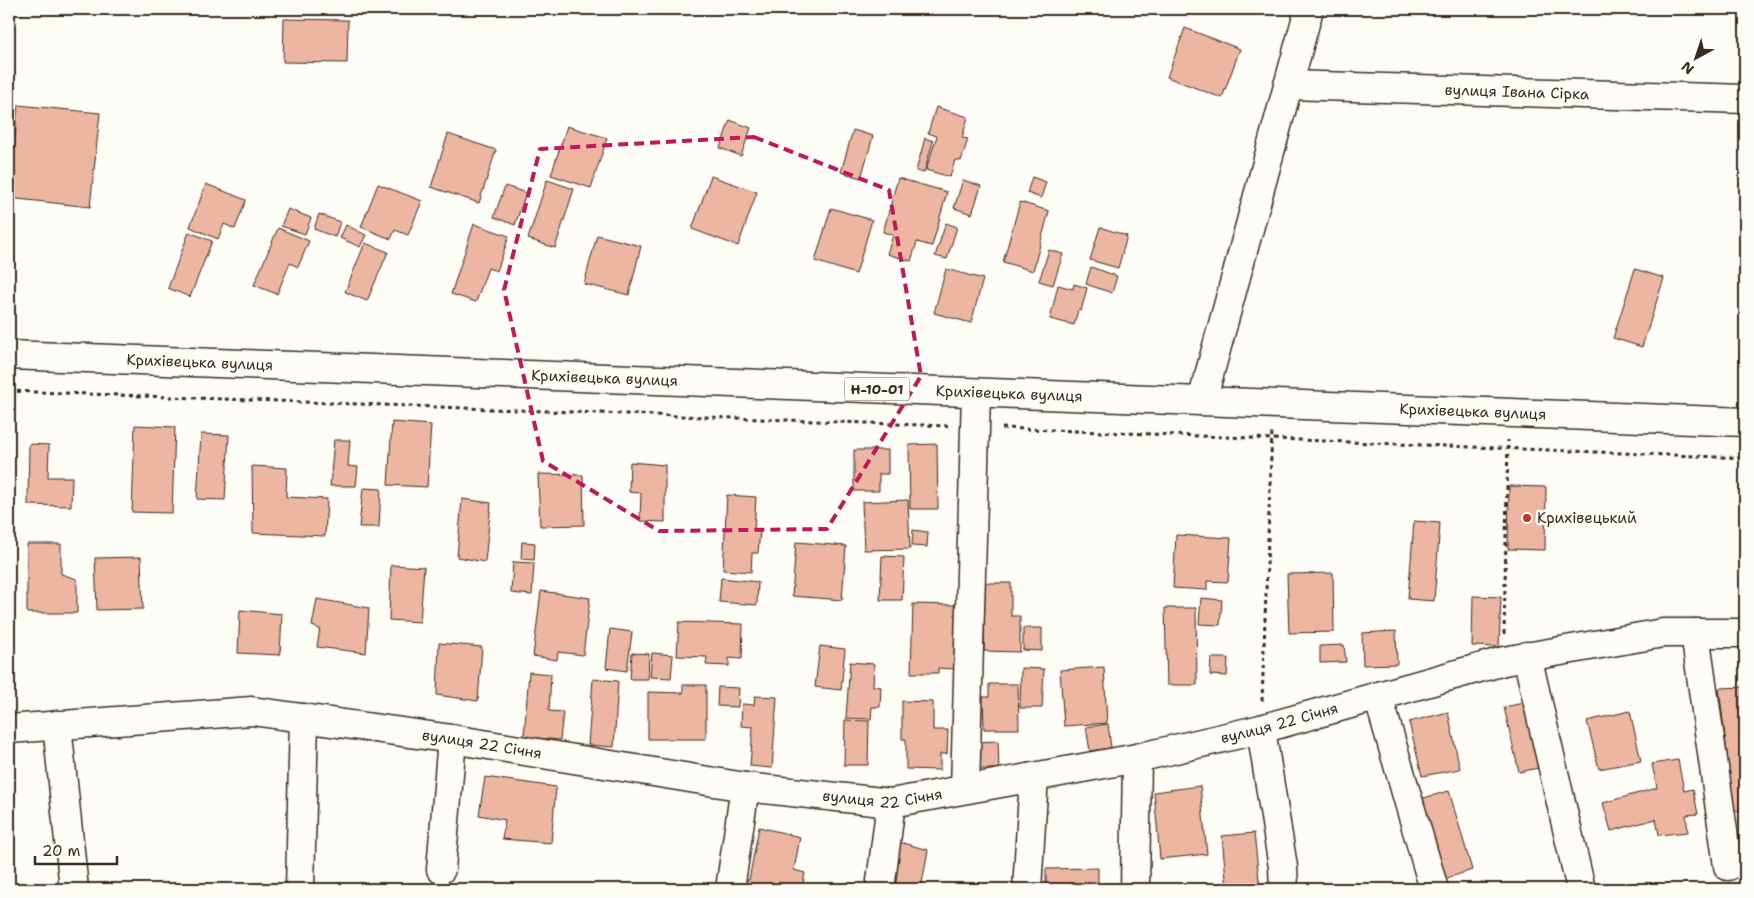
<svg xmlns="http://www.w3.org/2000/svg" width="1754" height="898" font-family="'Shantell Sans',sans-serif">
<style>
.building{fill:#edb6a2;stroke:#3b2a1e}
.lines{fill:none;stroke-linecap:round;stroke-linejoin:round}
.minor-casing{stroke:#3b2a1e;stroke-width:31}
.major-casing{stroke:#3b2a1e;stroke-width:31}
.path{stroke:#3b2a1e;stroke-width:3;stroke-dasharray:4 4;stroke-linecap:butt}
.minor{stroke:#fdfcf7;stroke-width:28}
.major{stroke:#fdfcf7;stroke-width:28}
.marked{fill:none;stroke:#c2185b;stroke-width:4;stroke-dasharray:10 6;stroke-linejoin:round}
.poi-dot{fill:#c8321e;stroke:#fdfcf7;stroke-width:2}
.labels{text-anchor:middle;stroke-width:5;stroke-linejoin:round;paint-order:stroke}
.shield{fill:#fdfcf7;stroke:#75695f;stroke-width:1}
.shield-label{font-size:14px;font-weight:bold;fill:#3b2a1e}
.street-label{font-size:15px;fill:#3b2a1e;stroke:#fdfcf7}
.poi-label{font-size:15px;fill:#3b2a1e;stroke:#fdfcf7;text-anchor:start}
</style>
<rect width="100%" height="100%" fill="#fdfcf7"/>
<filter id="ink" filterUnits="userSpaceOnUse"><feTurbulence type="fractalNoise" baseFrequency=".02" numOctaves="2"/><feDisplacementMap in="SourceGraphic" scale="10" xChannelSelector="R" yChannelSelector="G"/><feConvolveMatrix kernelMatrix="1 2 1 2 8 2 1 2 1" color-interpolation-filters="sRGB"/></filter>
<g filter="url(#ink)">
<path class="building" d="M284 19 348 20 347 63 283 62Z
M1185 28 1240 49 1222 98 1167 77Z
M18 105 100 113 90 207 9 198Z
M936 107 968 117 962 138 968 139 961 161 955 160 950 177 926 170 937 136 928 133Z
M730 120 751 128 741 156 720 148Z
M567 126 607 138 591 188 551 175Z
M853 130 873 136 861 178 841 172Z
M448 134 496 150 479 203 431 187Z
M925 138 933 141 924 173 916 171Z
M711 176 757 192 738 246 692 229Z
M1032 177 1046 182 1041 198 1027 193Z
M898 178 947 192 932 246 917 242 911 261 887 254 893 235 883 232Z
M547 180 574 189 555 248 528 239Z
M963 180 981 186 972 214 954 208Z
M206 184 246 200 235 229 224 224 218 239 190 227Z
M378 184 422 201 408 235 395 230 391 239 361 227Z
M505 186 526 193 515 225 494 217Z
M1020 202 1049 211 1033 271 1003 262Z
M831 208 872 220 856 274 815 261Z
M288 209 311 218 305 234 281 226Z
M319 214 340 222 335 237 314 229Z
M946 223 957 227 947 259 935 256Z
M474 224 509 236 497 271 488 268 476 302 451 294Z
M346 225 366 235 360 247 340 238Z
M1100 227 1127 236 1118 268 1090 260Z
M278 228 309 241 298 267 290 263 277 294 254 285Z
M189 232 212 241 190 297 168 288Z
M597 235 641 246 629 295 584 284Z
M365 243 388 252 367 301 345 292Z
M1049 250 1063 254 1053 285 1039 281Z
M1091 267 1117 276 1112 293 1086 284Z
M946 269 983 279 971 323 934 313Z
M1635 269 1664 278 1642 347 1613 338Z
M1074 284 1087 288 1081 311 1078 310 1074 325 1050 319 1058 285 1073 289Z
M392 422 431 425 427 487 388 485Z
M135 425 175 427 172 513 132 512Z
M201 434 229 435 225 500 197 499Z
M334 440H350L348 466 358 467 356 486H330Z
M29 444 49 445 48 477H72L71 506 28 505Z
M937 444 938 509H910L909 445Z
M854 450H888V474H879V491H854Z
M630 462 665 465V522L640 521 641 493 629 492Z
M252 466 287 468 286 497 327 499 325 536 253 533Z
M538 474 583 475 584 525 540 526Z
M1509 486 1546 487 1545 550 1508 549Z
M363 488 381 489 379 527H359Z
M727 495 756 497 754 530 760 531 758 553H752L751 572 723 570Z
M462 499 491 503 485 562 457 557Z
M908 500 910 549 864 550 862 502Z
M1414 521 1440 523 1434 601 1408 599Z
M913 530 928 532 927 547 912 546Z
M1176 535 1231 538 1228 582 1207 581V590L1173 588Z
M522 542 535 543 534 560 521 559Z
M796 542 846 546 842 600 792 596Z
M27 544H61V574L77 579V613H27Z
M882 556 904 557 902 600H880Z
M141 557 143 609 97 610 95 558Z
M513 562 534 563 532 595 511 593Z
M391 565 424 567 420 622 389 620Z
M1333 573 1334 632 1289 633 1287 574Z
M721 578 758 582 757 605 719 602Z
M985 583H1011V616H1020V652L984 651Z
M541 591 590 598 583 655 558 652 557 660 533 656Z
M1473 596 1501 597 1499 647 1472 646Z
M1201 598 1222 600 1220 625 1199 624Z
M317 599 369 608 366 653 317 647 320 629 312 626Z
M913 604 957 605 955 669 938 668V673H911Z
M1165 608H1196L1197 685H1167Z
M240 610 282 614 280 655 238 653Z
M679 622 743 624 742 659 729 658V666L706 665 707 657 677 656Z
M1023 628H1042V651L1023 650Z
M610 629 632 632 627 671 606 668Z
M1396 631 1397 664 1363 665 1362 633Z
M439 643 482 647 478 701 437 695Z
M1344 645 1346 662 1320 663V646Z
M820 646 845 649 841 690 815 687Z
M632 653 649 654 648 679H630Z
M652 653 673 655 671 678 650 677Z
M1211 658H1228L1227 676 1210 675Z
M850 662 874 664 873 686 881 687 880 707H872L871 719 846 718Z
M1104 667 1107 723 1064 726 1060 670Z
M1021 668 1044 669 1042 708H1020Z
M529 672 551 674 549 711 563 712 560 740 524 737Z
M593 679 618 681 614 747 588 745Z
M989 684H1018L1019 729H984L983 697H989Z
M683 685H706V739H648V692L683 693Z
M718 687 739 688 738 707 717 706Z
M1745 687V810L1734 811 1719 688Z
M755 696 777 697 772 768 750 766 753 727 741 726 742 704 754 705Z
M902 701 933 702V730H948L947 754H940V770L906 769V739H902Z
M1524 703 1538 768 1519 772 1504 707Z
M1630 711 1641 761 1599 769 1587 721Z
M1448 712 1460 769 1422 776 1409 722Z
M845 720 869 721 868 765H844Z
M1108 724 1111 748 1090 751 1086 727Z
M998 741 999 769H979L977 742Z
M1678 760 1684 791 1693 789 1698 814 1686 815 1688 832 1659 835 1656 819 1611 831 1603 803 1657 788 1652 764Z
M485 777 556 787 551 843 502 839 505 820 479 815Z
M1200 786 1207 854 1160 859 1154 792Z
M1449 791 1472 870 1444 879 1420 799Z
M759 827 800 837 794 870 805 873 802 889 778 886V889H736L737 879 749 880Z
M1254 833 1260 889H1227L1222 836Z
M892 840 928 850 921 889H881Z
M1098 868V889H1046V869Z"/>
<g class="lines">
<g class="minor-casing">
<g id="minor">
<path id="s1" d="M1288 85 1745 99"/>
<path d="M1202 401 1309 9"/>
<path d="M1695 633 1728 866"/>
<path d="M1527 656 1581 889"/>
<path d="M1378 696 1434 889"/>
<path d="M57 725 74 889"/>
<path id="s2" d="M9 729 252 711 452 739 745 787 891 803 1137 758 1261 729 1504 661 1663 633H1745"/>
<path d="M1261 729 1283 867 1284 889"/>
<path d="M965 789 976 393"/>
<path d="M441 869 452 739"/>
<path d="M300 889 304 718"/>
<path d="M730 889 745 787"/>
<path d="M880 889 891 803"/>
<path d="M1027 889 1034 777"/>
<path d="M1135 889 1137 758"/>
</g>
</g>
<g class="major-casing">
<g id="major">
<path id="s3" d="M9 355 1745 422"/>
</g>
</g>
<path class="path" d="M9 391 948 426
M1002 428 1745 458
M1504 634 1508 440
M1262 701 1272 430"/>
<use href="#minor" class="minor"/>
<use href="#major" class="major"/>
</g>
</g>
<path class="marked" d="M754 137 889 190 921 376 827 529 659 531 543 461 504 290 540 149Z"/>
<circle class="poi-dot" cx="1527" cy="518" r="5"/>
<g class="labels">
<rect class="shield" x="844.5" y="377.5" width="65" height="23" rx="4"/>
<g class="shield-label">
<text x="877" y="394">Н-10-01</text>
</g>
<g class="street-label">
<text dy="5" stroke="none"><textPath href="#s1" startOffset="229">вулиця Івана Сірка</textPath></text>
<text dy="5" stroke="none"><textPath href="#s3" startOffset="191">Крихівецька вулиця</textPath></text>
<text dy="5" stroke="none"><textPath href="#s3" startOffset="596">Крихівецька вулиця</textPath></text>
<text dy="5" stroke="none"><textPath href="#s3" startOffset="1001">Крихівецька вулиця</textPath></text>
<text dy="5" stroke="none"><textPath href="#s3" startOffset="1465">Крихівецька вулиця</textPath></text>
<text dy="5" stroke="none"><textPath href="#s2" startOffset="1286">вулиця 22 Січня</textPath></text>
<text dy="5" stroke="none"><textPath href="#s2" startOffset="476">вулиця 22 Січня</textPath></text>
<text dy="5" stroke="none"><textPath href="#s2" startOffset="881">вулиця 22 Січня</textPath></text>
</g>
<g class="poi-label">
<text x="1537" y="523">Крихівецький</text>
</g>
</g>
<rect width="1754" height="898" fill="none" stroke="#fdfcf7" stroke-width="30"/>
<rect x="15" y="15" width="1724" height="868" fill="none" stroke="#3b2a1e" stroke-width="2" filter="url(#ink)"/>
<g transform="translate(1696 58) rotate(220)" stroke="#fdfcf7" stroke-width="4" paint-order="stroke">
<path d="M0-4L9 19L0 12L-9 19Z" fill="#3b2a1e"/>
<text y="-8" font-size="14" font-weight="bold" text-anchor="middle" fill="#3b2a1e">N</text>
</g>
<path d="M35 856v8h82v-8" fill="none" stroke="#3b2a1e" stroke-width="2.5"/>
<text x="42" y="856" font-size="15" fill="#3b2a1e" stroke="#fdfcf7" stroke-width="4" paint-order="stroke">20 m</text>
</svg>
